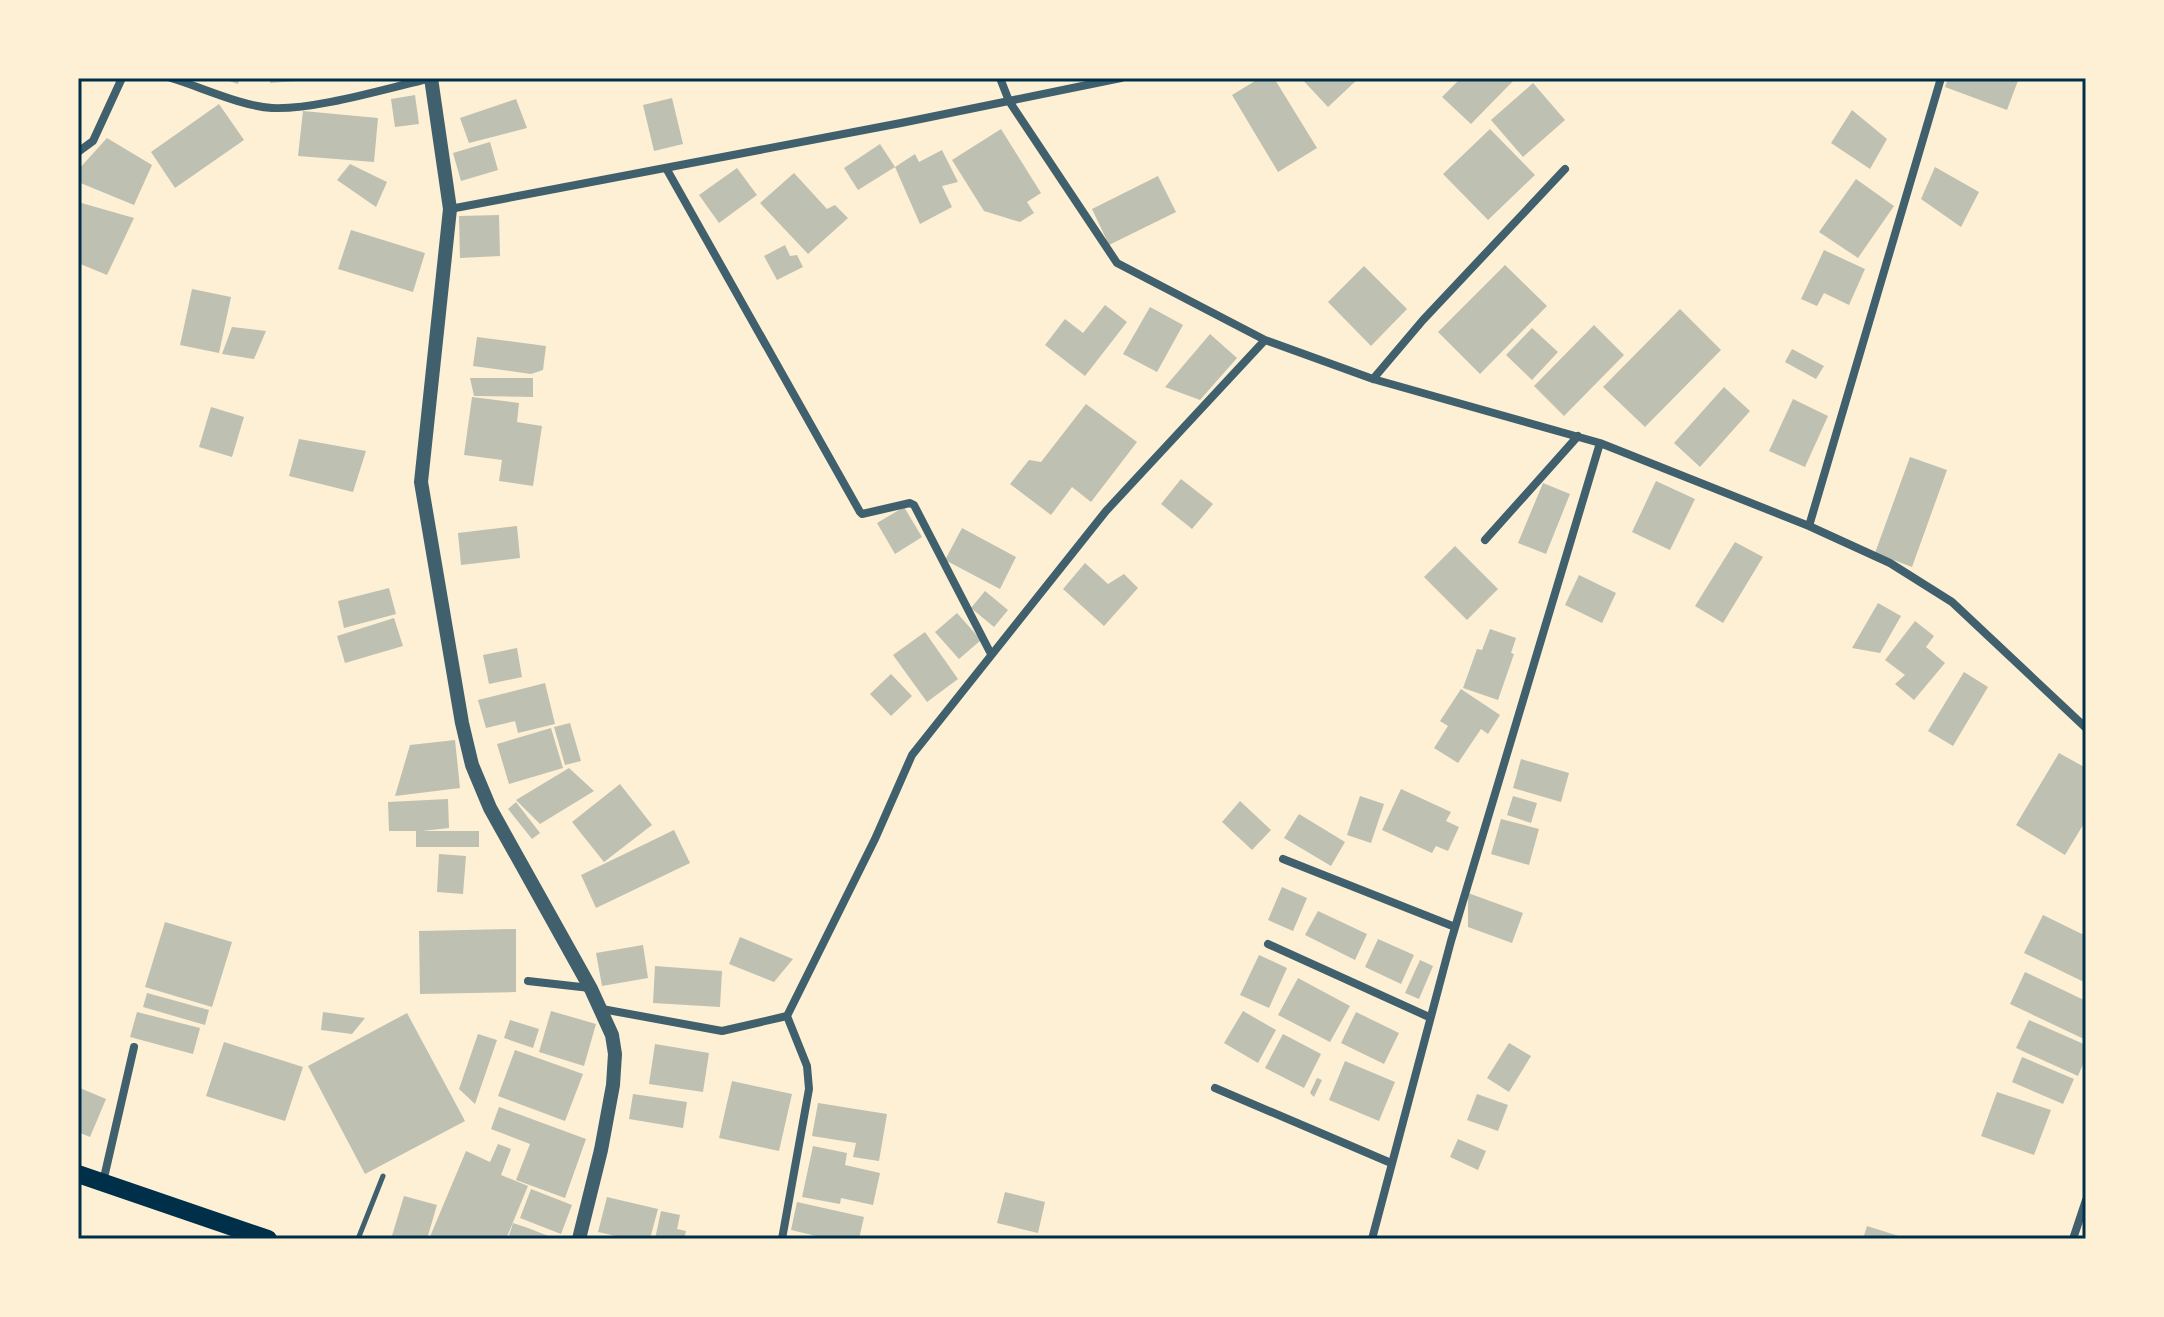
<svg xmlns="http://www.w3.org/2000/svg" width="2164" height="1317" font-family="Inter,sans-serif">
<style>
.building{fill:#bec0b2}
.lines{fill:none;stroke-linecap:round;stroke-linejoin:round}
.service{stroke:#3f606c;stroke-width:5}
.minor{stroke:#3f606c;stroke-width:8}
.tertiary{stroke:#3f606c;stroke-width:14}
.trunk{stroke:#003049;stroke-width:18}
.neatline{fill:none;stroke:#003049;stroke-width:3}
</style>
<rect width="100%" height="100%" fill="#fdf0d5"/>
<path class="building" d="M220 78H240L238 84Z
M270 78H309V80L270 83Z
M1260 78H1274L1317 148 1278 172 1232 95Z
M1301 78H1359L1328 107Z
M1461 78H1516L1471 124 1442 97Z
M1948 78H2019L2007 110 1945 87Z
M1533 83 1565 120 1523 157 1491 120Z
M415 95 419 124 395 127 391 99Z
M672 98 683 144 654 151 643 105Z
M516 99 527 128 469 143 460 118Z
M219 104 244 140 175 188 151 152Z
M1852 110 1887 139 1870 169 1831 143Z
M303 111 378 118 374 162 298 156Z
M1001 129 1041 193 1027 202 1034 213 1020 222 984 211 952 160Z
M1490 129 1535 175 1488 220 1443 174Z
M107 138 152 165 134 205 78 182V170Z
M490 142 498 170 461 181 453 153Z
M880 144 895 167 915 154 919 162 942 150 958 182 942 186 952 207 920 224 895 167 858 190 844 168Z
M350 164 387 182 376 207 337 180Z
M1935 167 1979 192 1961 227 1921 199Z
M737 168 757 195 719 223 699 195Z
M794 173 827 209 835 205 848 218 808 254 760 203Z
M1158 176 1176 212 1109 245 1092 209Z
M1856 179 1894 206 1858 258 1819 232Z
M78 202 134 218 107 275 78 263Z
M499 215 500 256 460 258 459 216Z
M351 230 425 253 413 292 338 269Z
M785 245 790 256 797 255 803 267 777 280 764 256Z
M1824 250 1865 269 1849 305 1824 293 1817 306 1801 299Z
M1505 265 1547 306 1480 374 1438 332Z
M1364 266 1407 309 1371 346 1328 302Z
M192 289 231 297 219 353 180 345Z
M1105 305 1127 322 1085 376 1045 345 1065 319 1083 333Z
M1150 307 1183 325 1157 372 1123 354Z
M1680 309 1721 350 1645 427 1603 387Z
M1594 325 1624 355 1564 416 1534 386Z
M232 327 266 331 254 359 222 354Z
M1532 328 1558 352 1532 380 1506 355Z
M1210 334 1237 358 1200 400 1165 387Z
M477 337 546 346 543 370 531 374 473 366Z
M1792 349 1824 366 1816 379 1785 362Z
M470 378H533V397L474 396Z
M1724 387 1750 411 1700 467 1674 443Z
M472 397 519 403 517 422 542 426 533 486 499 481 502 460 464 455Z
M1793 399 1828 416 1805 467 1769 451Z
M1086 404 1137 442 1091 502 1072 487 1051 515 1010 484 1029 460 1041 462Z
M211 407 244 417 232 457 199 447Z
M299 439 366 451 353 492 289 476Z
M1910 457 1947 470 1912 567 1875 553Z
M1181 479 1213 504 1192 529 1161 504Z
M1656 481 1695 499 1670 550 1632 532Z
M1543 483 1570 494 1546 554 1518 543Z
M904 507 922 537 895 554 877 523Z
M517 526 520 558 461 565 458 533Z
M962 528 1016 557 1000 589 945 560Z
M1735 542 1763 557 1723 623 1695 606Z
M1455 546 1498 589 1467 620 1424 577Z
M1085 563 1108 584 1124 574 1138 588 1104 626 1063 589Z
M1579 575 1616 593 1602 623 1565 605Z
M389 588 396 614 344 628 338 601Z
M985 591 1008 610 994 627 971 608Z
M1878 603 1901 616 1880 653 1852 648Z
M957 613 981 640 959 659 935 632Z
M394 618 403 646 345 663 337 636Z
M1915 621 1934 636 1926 647 1945 663 1914 700 1895 684 1905 675 1885 660Z
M1490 629 1516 638 1511 653 1514 654 1498 700 1463 688 1477 649 1482 650Z
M925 632 958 679 927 702 893 655Z
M517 648 522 677 489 684 483 655Z
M1964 672 1988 687 1953 746 1928 731Z
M891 674 912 696 891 716 870 694Z
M545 683 555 724 518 733 515 721 486 728 478 700Z
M1461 689 1500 715 1488 734 1481 729 1458 763 1434 748 1448 726 1440 721Z
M570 723 581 761 565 765 554 727Z
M551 728 563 768 509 784 497 744Z
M455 740 460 788 395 796 410 745Z
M2059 753 2086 768V820L2065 855 2016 825Z
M1521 759 1569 773 1561 802 1513 788Z
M569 768 594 791 540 824 516 800Z
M620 784 652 825 604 862 572 822Z
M1401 789 1451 812 1446 821 1459 827 1448 851 1436 846 1432 853 1382 830Z
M1360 796 1384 804 1371 843 1347 835Z
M1513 796 1537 803 1531 823 1507 815Z
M448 799 449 828 422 831H479V847H416V831H389L388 802Z
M1240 801 1271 830 1252 850 1222 822Z
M516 802 540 833 532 839 508 809Z
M1299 814 1345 842 1331 866 1284 838Z
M1501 819 1539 829 1529 865 1491 854Z
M674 830 690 863 596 908 581 875Z
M439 854 466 856 463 894 437 892Z
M1282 887 1307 898 1293 931 1268 920Z
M1468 893 1523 913 1512 943 1468 927Z
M1318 911 1367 934 1355 960 1305 935Z
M2043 915 2086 936V983L2024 953Z
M165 922 232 942 212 1007 145 987Z
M516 929V992L420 994 419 931Z
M740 937 793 959 774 982 729 964Z
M1378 939 1414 955 1401 984 1365 967Z
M643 945 648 978 602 986 596 953Z
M1259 955 1287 968 1269 1008 1240 995Z
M1420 960 1433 966 1419 999 1405 993Z
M655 966 722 971 720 1007 653 1003Z
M2025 972 2086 1001V1040L2010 1004Z
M1298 978 1350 1006 1330 1042 1278 1015Z
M147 993 209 1010 205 1025 143 1007Z
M551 1011 596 1024 584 1066 539 1052Z
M1243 1011 1276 1030 1258 1063 1224 1043Z
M137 1012 200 1028 193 1054 130 1037Z
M323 1012 365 1018 352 1034 321 1030Z
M1356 1012 1399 1033 1384 1064 1341 1043Z
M407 1013 465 1121 365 1174 308 1066Z
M510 1020 539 1029 533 1048 504 1038Z
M2029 1020 2086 1045V1057L2078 1076 2016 1048Z
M478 1034 497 1040 475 1104 459 1089Z
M1283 1034 1321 1054 1304 1088 1265 1068Z
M224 1042 303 1067 285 1121 206 1096Z
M1509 1043 1531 1056 1509 1092 1487 1078Z
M655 1044 709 1053 703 1092 649 1084Z
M515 1050 583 1074 565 1121 498 1096Z
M2022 1057 2074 1079 2063 1104 2012 1082Z
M1345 1061 1395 1082 1379 1121 1329 1100Z
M1317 1078 1322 1080 1314 1097 1310 1093Z
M732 1081 792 1094 779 1151 719 1138Z
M80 1088 106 1099 90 1137 78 1132V1094Z
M1997 1092 2051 1110 2034 1155 1981 1136Z
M633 1094 687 1102 683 1128 629 1119Z
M1477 1094 1508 1105 1498 1131 1467 1120Z
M818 1103 887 1114 879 1161 853 1157 856 1143 812 1136Z
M499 1107 586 1139 565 1198 516 1180 530 1144 491 1129Z
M1458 1139 1486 1151 1478 1170 1450 1157Z
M498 1144 511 1149 501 1175 528 1186 506 1239H429L466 1151 490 1162Z
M813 1146 847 1153 845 1165 880 1173 873 1205 841 1198 840 1204 802 1197Z
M531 1189 572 1205 561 1234 520 1218Z
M1005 1192 1045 1202 1038 1233 997 1223Z
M404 1196 437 1205 427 1239H391Z
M607 1197 658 1209 650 1239H630L598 1232Z
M797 1202 864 1217 859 1239H829L791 1230Z
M661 1211 680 1215 677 1229 686 1231 684 1239H655Z
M513 1223 528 1228 556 1239H508Z
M1867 1226 1905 1238V1239H1863Z"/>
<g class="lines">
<path class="service" d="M358 1239 383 1176"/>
<path class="minor" d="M171 78C201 87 241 106 272 108 316 110 387 88 432 78
M1000 78 1009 101 1117 263 1265 340
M78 152 93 141 122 78
M666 168 860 512 862 514 910 503 914 505 991 654
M450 209 901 123 1121 78
M1373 379 1423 320 1565 169
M1809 526 1941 78
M1485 540 1578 436
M1283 859 1455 927
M1268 944 1429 1017
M528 981 590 988
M602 1009 722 1031 787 1016 875 839 912 755 1106 511 1265 340 1373 379 1600 443
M1215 1088 1391 1163
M103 1182 134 1047
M782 1239 809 1089 807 1066 787 1016
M1372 1239 1451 941 1600 443 1809 526 1890 563 1952 602 2086 728
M2073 1239 2086 1200"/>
<path class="tertiary" d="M431 78 450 209 421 482 462 723 472 765 490 808 591 989 612 1035 615 1054 613 1085 601 1150 579 1239"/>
<path class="trunk" d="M78 1174 268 1239"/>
</g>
<rect width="2164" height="1317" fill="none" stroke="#fdf0d5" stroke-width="160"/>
<rect x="80" y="80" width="2004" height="1157" class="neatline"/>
</svg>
